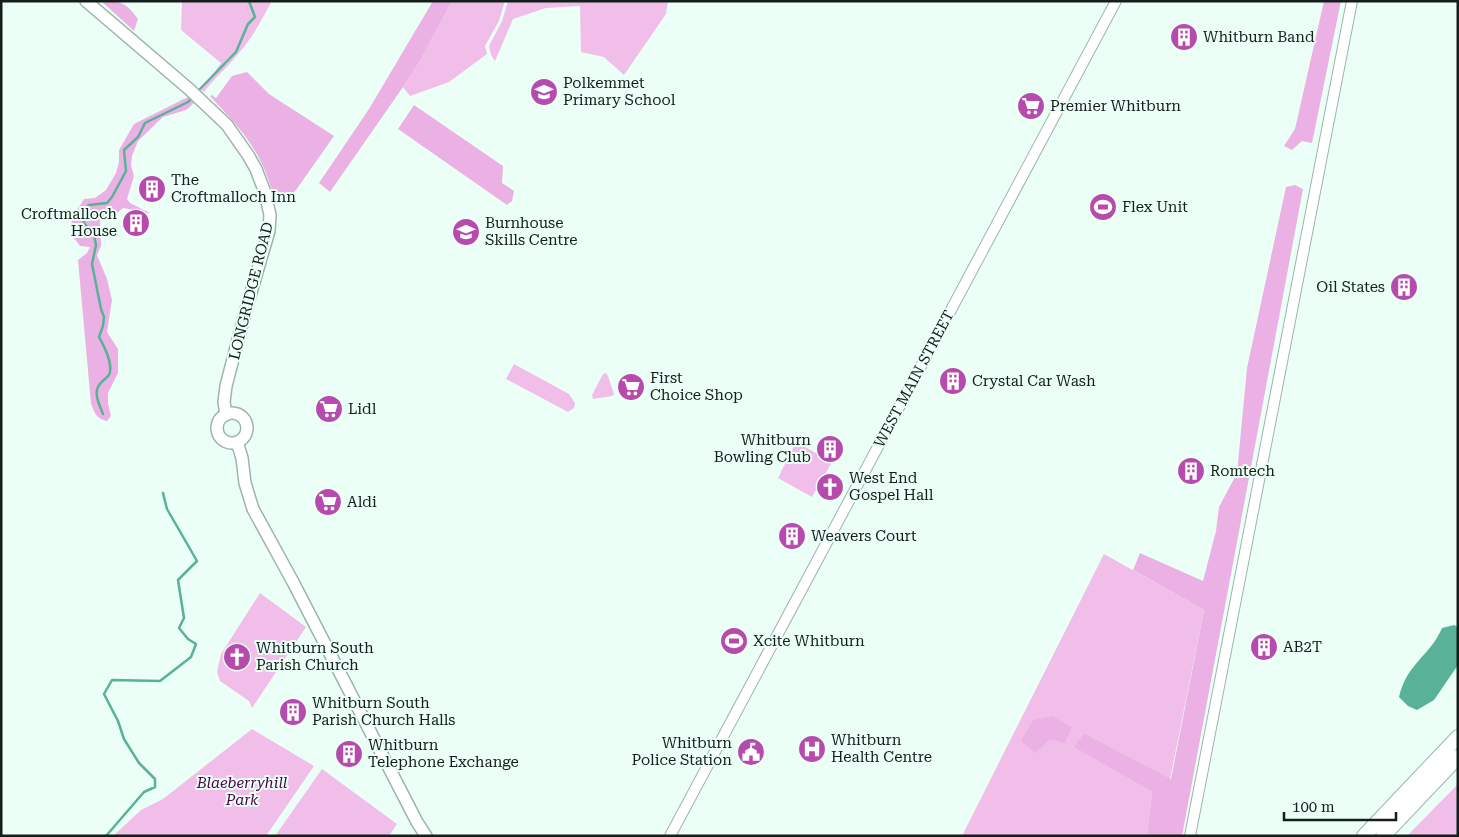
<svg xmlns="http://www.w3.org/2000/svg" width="1459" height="837" font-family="'Roboto Serif',serif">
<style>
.green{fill:#f0bee9}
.forest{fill:#ecb1e4}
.water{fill:#59b298}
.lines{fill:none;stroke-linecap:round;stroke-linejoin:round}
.stream{stroke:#59b298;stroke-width:2.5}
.secondary-casing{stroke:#9cb4ac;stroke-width:12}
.primary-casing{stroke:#9cb4ac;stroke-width:14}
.highway-casing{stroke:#9cb4ac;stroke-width:16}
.secondary{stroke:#fff;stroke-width:10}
.primary{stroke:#fff;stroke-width:11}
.highway{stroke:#fff;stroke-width:14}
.labels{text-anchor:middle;stroke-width:4;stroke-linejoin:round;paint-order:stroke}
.poi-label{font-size:15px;fill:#151e1b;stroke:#ebfff7;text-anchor:start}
.street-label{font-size:15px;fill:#151e1b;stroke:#ebfff7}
.park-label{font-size:15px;font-style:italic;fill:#4b0446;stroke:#ebfff7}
</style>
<rect width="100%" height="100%" fill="#ebfff7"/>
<path class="green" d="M182 1H272C262 19 252 39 238 54 227 68 214 78 204 92L201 90 221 63 181 30Z
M452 1H505L499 21 485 46 487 54 449 82 410 96 403 87 420 61Z
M508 1H668L666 14 624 75 604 57 581 52 580 6 546 8 513 19 495 61 491 55 489 46 502 21Z
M514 364 569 394 575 403 574 408 568 412 506 379Z
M606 373 608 376 614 394 612 396 593 399 592 395 603 374Z
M796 442 832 462 812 497 778 478Z
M1104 554 1204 610 1170 779 1084 733 1075 747 1152 792 1147 836H962Z
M260 593 306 627 252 708 249 701 220 681 217 672 221 654Z
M252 729 314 766 266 836H113L141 810 163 799Z
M322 769 397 824 389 836H275Z
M1458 784V836H1407Z"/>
<path class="forest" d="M101 1C120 1 126 2 138 19L134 31Z
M433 1H452L420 61 403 87 330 192 319 183 369 109Z
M1324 1H1341L1312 143 1302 141 1292 150 1284 146 1295 129Z
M247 72 269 94 334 136 296 190 289 198 281 201 273 195C261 149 241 130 210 96L212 95 216 98 232 76Z
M188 97 194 103 186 110 163 117 138 141 132 156 131 165 134 176 127 199 130 203 150 213C143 214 132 209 123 208L116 214 100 220 101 246 97 255 107 279 112 300 107 332 118 349V373L108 393V403L111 416 107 421C96 419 95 413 91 404L78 260 87 253 90 247 80 246 74 238 71 219 84 199 95 198 106 190 116 173 119 162V150L134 124Z
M414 105 503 166 502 183 514 191 512 201 507 205 398 129Z
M1295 185 1303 189 1182 836H1147L1152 792 1074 747 1084 733 1171 779 1204 610 1133 570 1140 553 1203 581 1216 531 1219 507 1237 473 1247 368 1286 187Z
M1052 716 1072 727 1065 743 1050 739 1035 753 1021 741 1033 720Z"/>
<path class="water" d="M1454 625 1458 627V665L1434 700 1417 710 1408 706 1399 697C1406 664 1431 655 1442 628Z"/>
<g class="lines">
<path class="stream" d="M197 92 236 52 248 24 255 17 249 1
M103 414C100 406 94 395 98 387 100 382 106 379 109 375 114 364 104 346 99 337L103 326 104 317 101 309 92 264 96 245 94 235 84 223 83 211 89 205 107 203 112 197 126 171 124 150 138 137 145 123 188 102 192 98
M106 836 144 792 155 787V779L139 763 124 739 118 721 104 694 112 680 160 681 191 657 196 644 188 639 179 628 184 618 178 580 197 561 167 509 163 493"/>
<g class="secondary-casing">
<path id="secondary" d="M670 836 1116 1
M1190 836 1352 1"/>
</g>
<g class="primary-casing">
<path id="primary" d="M86 1 189 89 227 125 248 155 256 169 265 193 270 215 269 231 245 313 226 386 224 402 226 415
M217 428a15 15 0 1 1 30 0a15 15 0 1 1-30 0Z
M237 442 242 458 245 483 253 509 293 582 417 822 426 836"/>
</g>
<g class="highway-casing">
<path id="highway" d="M1364 836 1458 737
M1383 836 1458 757"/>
</g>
<use href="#secondary" class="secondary"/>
<use href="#primary" class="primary"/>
<use href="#highway" class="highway"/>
</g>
<defs>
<g id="building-disc" transform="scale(1.4375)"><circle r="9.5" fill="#b64bad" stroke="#ebfff7"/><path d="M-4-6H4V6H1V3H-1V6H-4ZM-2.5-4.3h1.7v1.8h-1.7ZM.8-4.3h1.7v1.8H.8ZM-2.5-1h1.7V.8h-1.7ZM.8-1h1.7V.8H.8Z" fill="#fff"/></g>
<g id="school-disc" transform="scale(1.4375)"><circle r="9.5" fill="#b64bad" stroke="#ebfff7"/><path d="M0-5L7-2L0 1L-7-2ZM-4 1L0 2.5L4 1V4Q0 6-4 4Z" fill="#fff"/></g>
<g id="supermarket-disc" transform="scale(1.4375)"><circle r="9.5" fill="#b64bad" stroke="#ebfff7"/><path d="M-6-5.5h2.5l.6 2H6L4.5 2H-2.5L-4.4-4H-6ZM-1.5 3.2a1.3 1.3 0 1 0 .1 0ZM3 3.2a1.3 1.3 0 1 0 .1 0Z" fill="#fff"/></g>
<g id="stadium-disc" transform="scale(1.4375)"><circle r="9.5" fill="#b64bad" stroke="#ebfff7"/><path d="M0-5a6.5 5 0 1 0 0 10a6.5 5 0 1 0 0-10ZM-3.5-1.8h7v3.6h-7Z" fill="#fff"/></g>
<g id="church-disc" transform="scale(1.4375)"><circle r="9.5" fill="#b64bad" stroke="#ebfff7"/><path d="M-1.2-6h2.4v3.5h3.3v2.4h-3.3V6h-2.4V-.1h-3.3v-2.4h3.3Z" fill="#fff"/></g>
<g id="hospital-disc" transform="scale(1.4375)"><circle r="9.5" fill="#b64bad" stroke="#ebfff7"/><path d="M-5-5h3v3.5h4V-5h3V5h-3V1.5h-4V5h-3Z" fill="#fff"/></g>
<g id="civic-disc" transform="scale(1.4375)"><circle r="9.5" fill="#b64bad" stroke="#ebfff7"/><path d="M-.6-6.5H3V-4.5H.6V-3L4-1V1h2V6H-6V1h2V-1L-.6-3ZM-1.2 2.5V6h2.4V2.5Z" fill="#fff"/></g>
</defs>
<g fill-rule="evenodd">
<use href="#building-disc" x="1184" y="37"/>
<use href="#school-disc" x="544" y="92"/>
<use href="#supermarket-disc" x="1031" y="106"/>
<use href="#building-disc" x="152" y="189"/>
<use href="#stadium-disc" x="1103" y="207"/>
<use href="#building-disc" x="136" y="223"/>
<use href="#school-disc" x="466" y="232"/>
<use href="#building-disc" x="1404" y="287"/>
<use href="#building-disc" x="953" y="381"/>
<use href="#supermarket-disc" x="631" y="387"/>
<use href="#supermarket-disc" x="329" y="409"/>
<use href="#building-disc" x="830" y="449"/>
<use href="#building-disc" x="1191" y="471"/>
<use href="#church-disc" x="830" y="487"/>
<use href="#supermarket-disc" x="328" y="502"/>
<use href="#building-disc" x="792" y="536"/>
<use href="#stadium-disc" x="734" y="641"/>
<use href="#building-disc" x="1264" y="647"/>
<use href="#church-disc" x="237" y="657"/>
<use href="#building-disc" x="293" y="712"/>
<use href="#hospital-disc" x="812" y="749"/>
<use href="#civic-disc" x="751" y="752"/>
<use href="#building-disc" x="349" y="754"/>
</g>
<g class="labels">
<g class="poi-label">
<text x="1203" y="42">Whitburn Band</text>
<text x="563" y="88">Polkemmet<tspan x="563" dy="17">Primary School</tspan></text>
<text x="1050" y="111">Premier Whitburn</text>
<text x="171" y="185">The<tspan x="171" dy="17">Croftmalloch Inn</tspan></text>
<text x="1122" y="212">Flex Unit</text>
<text x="117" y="219" text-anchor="end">Croftmalloch<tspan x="117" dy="17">House</tspan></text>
<text x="485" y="228">Burnhouse<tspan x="485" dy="17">Skills Centre</tspan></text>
<text x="1385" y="292" text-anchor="end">Oil States</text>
<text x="650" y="383">First<tspan x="650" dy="17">Choice Shop</tspan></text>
<text x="972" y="386">Crystal Car Wash</text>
<text x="348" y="414">Lidl</text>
<text x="811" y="445" text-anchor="end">Whitburn<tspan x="811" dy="17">Bowling Club</tspan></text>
<text x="1210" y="476">Romtech</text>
<text x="849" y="483">West End<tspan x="849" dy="17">Gospel Hall</tspan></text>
<text x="347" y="507">Aldi</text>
<text x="811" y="541">Weavers Court</text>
<text x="753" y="646">Xcite Whitburn</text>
<text x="1283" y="652">AB2T</text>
<text x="256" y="653">Whitburn South<tspan x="256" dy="17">Parish Church</tspan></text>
<text x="312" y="708">Whitburn South<tspan x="312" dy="17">Parish Church Halls</tspan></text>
<text x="831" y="745">Whitburn<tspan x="831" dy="17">Health Centre</tspan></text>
<text x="732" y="748" text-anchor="end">Whitburn<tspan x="732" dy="17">Police Station</tspan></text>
<text x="368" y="750">Whitburn<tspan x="368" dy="17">Telephone Exchange</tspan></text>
</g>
<g class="street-label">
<text transform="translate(251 291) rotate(-76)" y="5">LONGRIDGE ROAD</text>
<text transform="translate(914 379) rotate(-62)" y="5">WEST MAIN STREET</text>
</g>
<g class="park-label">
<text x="242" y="788">Blaeberryhill<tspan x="242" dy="17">Park</tspan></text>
</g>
</g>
<rect width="1459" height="837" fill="none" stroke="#151e1b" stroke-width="5"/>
<path d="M1284 812v8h112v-8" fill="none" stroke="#151e1b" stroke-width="2.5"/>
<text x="1292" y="812" font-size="15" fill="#151e1b" stroke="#ebfff7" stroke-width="4" paint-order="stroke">100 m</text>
</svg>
